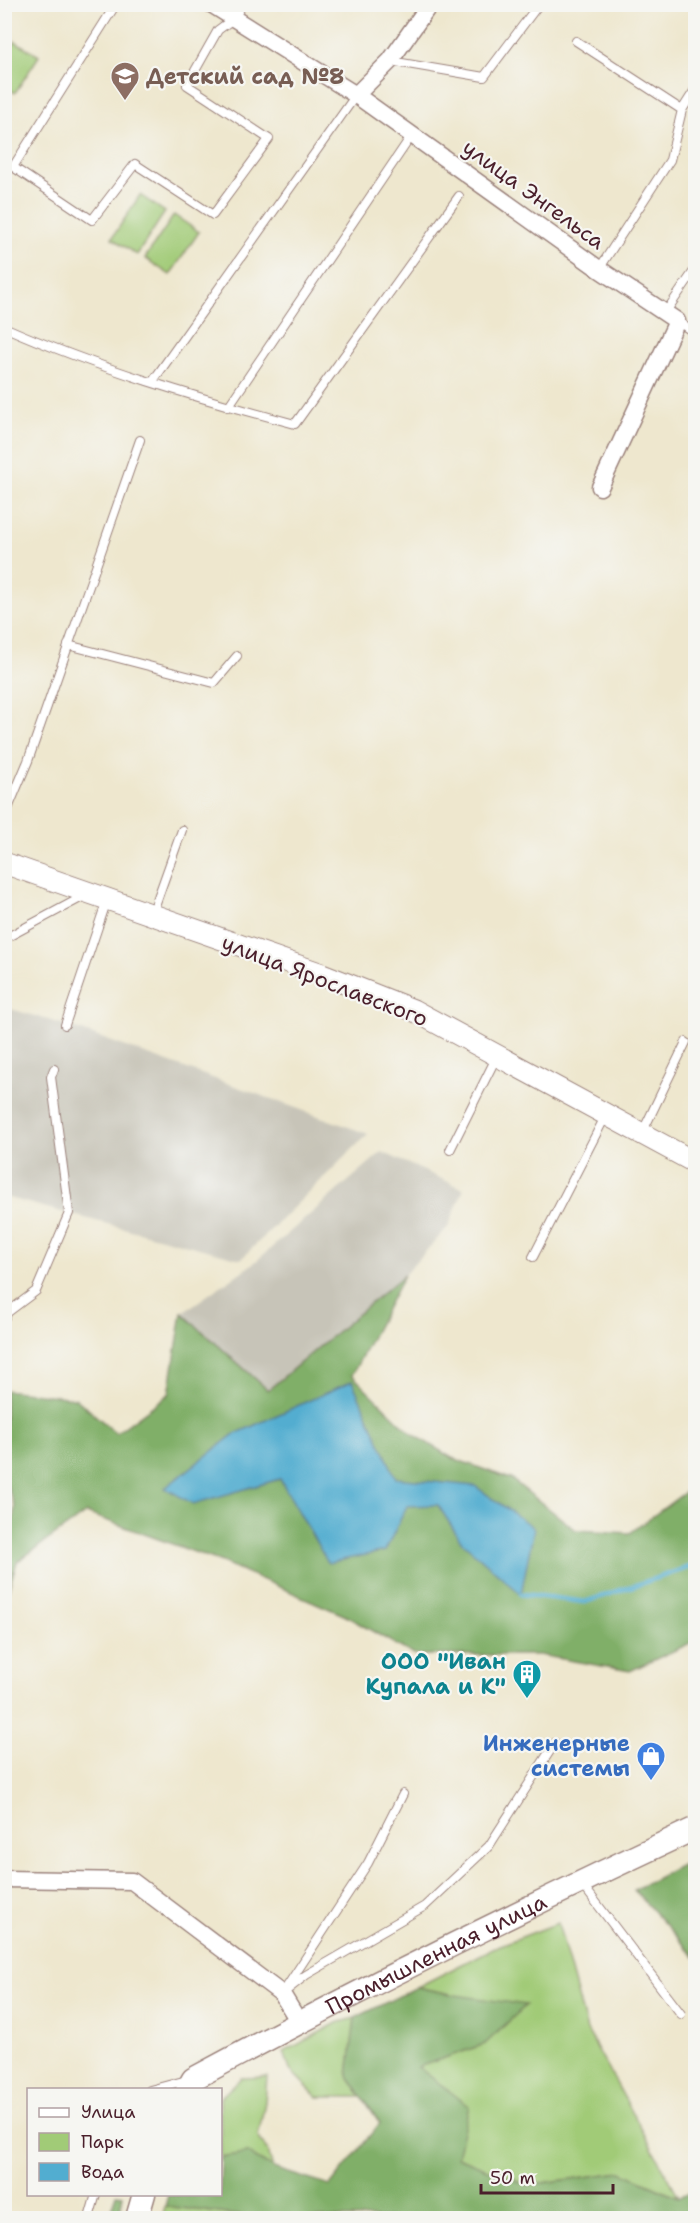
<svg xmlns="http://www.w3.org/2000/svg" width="700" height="2223" font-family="'Shantell Sans',sans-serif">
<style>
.industrial{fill:#c7c4b8}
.green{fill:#a1cb77;stroke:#767551;stroke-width:1.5}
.forest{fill:#80af68;stroke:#65674a;stroke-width:1.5}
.water{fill:#52add0;stroke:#4e667e;stroke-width:1.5}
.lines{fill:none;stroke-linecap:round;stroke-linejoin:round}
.stream{stroke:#52add0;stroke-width:5}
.service-casing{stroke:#9c837c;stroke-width:10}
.minor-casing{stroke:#9c837c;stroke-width:19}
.tertiary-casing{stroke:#9c837c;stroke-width:23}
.secondary-casing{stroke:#9c837c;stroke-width:25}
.service{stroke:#fff;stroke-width:8}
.minor{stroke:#fff;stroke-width:16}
.tertiary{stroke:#fff;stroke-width:21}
.secondary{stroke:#fff;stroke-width:22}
.labels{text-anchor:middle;stroke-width:4.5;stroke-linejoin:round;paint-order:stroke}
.education-label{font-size:22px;font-weight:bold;fill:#785e54;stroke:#f6f6f2;text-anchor:start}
.street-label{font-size:22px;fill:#4a1f2b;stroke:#f6f6f2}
.culture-label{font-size:22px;font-weight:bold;fill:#0d838f;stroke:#f6f6f2;text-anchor:end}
.shop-label{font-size:22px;font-weight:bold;fill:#366cbe;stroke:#f6f6f2;text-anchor:end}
</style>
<rect width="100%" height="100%" fill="#f6f6f2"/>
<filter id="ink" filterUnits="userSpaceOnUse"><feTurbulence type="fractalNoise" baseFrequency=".0167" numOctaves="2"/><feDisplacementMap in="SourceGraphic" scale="12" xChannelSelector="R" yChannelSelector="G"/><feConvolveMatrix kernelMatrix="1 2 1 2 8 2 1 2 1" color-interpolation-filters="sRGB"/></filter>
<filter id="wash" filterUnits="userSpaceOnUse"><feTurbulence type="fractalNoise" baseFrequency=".008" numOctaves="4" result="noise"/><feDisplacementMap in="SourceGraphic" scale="24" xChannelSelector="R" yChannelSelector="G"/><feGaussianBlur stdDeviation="1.35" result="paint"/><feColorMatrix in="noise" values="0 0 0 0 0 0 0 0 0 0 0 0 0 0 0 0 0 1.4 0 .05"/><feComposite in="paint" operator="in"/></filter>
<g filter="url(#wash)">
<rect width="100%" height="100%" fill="#eee7ce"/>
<path class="industrial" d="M4 1007 65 1025 368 1134 241 1259 5 1197Z
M382 1152 464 1189 448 1227 404 1275 268 1390 182 1313 254 1263Z"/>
<path class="green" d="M15 41 39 56 15 93 5 86V57Z
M140 195 165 212 137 255 112 238Z
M174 215 199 232 170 275 145 258Z
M558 1923 587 2030 679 2197 621 2172 528 2185 456 2157 417 2067 485 2044 455 1995 417 1987 498 1946Z
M355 2018 348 2076 362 2097H317L290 2070 284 2052 337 2023Z
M267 2077 265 2102 258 2137 268 2150 273 2168 247 2153 221 2157 220 2098 241 2078Z
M165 2206 260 2218H162Z"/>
<path class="forest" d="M404 1275 352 1375 411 1433 452 1458 511 1479 576 1530 630 1533 695 1485V1641L630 1671 539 1655H414L346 1616 222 1562 86 1513 17 1562 5 1600V1571L15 1507 5 1480V1390L75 1398 116 1433 169 1394 182 1313 268 1390Z
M695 1858V1957L634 1890Z
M417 1987 455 1995 526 2005 485 2044 418 2067 469 2106 457 2157 528 2185 621 2172 678 2197 695 2190V2218H260L165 2206 168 2195 220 2194 221 2157 247 2153 273 2168 330 2186 380 2123 348 2076 355 2018Z
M116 2194 123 2195 119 2218H108Z"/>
<path class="water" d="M352 1381 396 1478 475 1486 534 1528 521 1594 461 1541 438 1505 407 1506 385 1551 328 1563 280 1479 193 1504 165 1488 233 1435Z"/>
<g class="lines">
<path class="stream" d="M521 1594 585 1602 696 1565"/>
</g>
</g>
<g filter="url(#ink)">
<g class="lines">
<g class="service-casing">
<path id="service" d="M116 4 13 167 92 220 135 164 213 215 269 139 187 85 218 30 233 19 243 4
M576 41 682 110 670 160 599 269
M390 61 484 77 539 4
M682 110 696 88
M665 313 696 268
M677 321 696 334
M4 327C97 368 197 398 295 424L459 196
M153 381 356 95
M228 407 412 135
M68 645 214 683 237 656
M4 818 28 761 140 440
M152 914 182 830
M4 939 86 895
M65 1025 107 900
M642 1133 686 1042
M450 1150 497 1056
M533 1257 606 1115
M4 1319 8 1312 36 1291 69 1213 51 1077 54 1069
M582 1884 681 2014
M286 1988 368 1863 403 1794
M282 1994 306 1975 425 1906 489 1846 555 1743
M150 2090 187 2080
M89 2218 96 2194"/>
</g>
<g class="minor-casing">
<path id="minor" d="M211 4 356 95 599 269 677 321 600 487
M356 95 390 61 430 4
M4 1879 132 1881 282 1994 299 2022"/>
</g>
<g class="tertiary-casing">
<path id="tertiary" d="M4 863 322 974 413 1010 696 1163"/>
</g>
<g class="secondary-casing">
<g id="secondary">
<path id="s1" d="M187 2090 193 2079C358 1990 526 1907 696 1828"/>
<path d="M137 2218 144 2194"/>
</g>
</g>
<use href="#service" class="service"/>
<use href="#minor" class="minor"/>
<use href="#tertiary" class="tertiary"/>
<use href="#secondary" class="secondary"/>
</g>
</g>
<defs>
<g id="school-pin" transform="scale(1.5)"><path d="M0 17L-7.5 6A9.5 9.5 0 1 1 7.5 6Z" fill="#8d6e63" stroke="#f6f6f2"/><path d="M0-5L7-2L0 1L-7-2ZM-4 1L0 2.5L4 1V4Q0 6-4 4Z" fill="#fff"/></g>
<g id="building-pin" transform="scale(1.5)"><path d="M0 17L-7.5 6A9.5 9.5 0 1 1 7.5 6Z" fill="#0f9aa8" stroke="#f6f6f2"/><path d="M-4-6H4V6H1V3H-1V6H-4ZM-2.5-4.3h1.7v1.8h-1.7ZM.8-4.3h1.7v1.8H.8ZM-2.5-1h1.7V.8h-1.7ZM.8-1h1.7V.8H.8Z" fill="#fff"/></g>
<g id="shop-pin" transform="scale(1.5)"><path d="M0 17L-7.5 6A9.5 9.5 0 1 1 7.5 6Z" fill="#3f7fe0" stroke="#f6f6f2"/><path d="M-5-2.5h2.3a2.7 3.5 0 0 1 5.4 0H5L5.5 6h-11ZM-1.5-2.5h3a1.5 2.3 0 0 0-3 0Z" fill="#fff"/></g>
</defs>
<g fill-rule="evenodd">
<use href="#school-pin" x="125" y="76"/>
<use href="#building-pin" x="527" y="1674"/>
<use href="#shop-pin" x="651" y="1756"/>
</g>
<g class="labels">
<g class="education-label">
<text x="146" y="84">Детский сад №8</text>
</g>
<g class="street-label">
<text transform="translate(534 194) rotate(36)" y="8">улица Энгельса</text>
<text transform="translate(325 980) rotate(21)" y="8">улица Ярославского</text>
<text dy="8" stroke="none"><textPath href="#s1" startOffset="286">Промышленная улица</textPath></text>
</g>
<g class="culture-label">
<text x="506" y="1669">ООО "Иван<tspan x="506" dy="25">Купала и К"</tspan></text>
</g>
<g class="shop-label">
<text x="630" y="1751">Инженерные<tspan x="630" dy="25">системы</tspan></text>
</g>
</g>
<rect width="700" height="2223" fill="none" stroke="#f6f6f2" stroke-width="24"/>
<rect x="27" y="2088" width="195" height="108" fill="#f6f6f2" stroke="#b1a0a2" stroke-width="1.5"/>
<rect x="39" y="2108" width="30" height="9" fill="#ffffff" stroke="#b1a0a2" stroke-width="1.5"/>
<text x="81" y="2118" font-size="18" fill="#4a1f2b">Улица</text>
<rect x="39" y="2133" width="30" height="18" fill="#a1cb77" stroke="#b1a0a2" stroke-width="1.5"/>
<text x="81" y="2148" font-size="18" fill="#4a1f2b">Парк</text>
<rect x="39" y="2163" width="30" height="18" fill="#52add0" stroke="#b1a0a2" stroke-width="1.5"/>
<text x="81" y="2178" font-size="18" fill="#4a1f2b">Вода</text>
<path d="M481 2184v9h132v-9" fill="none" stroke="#4a1f2b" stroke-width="3"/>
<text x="490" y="2184" font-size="18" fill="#4a1f2b" stroke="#f6f6f2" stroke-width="4.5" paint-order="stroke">50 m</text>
</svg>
